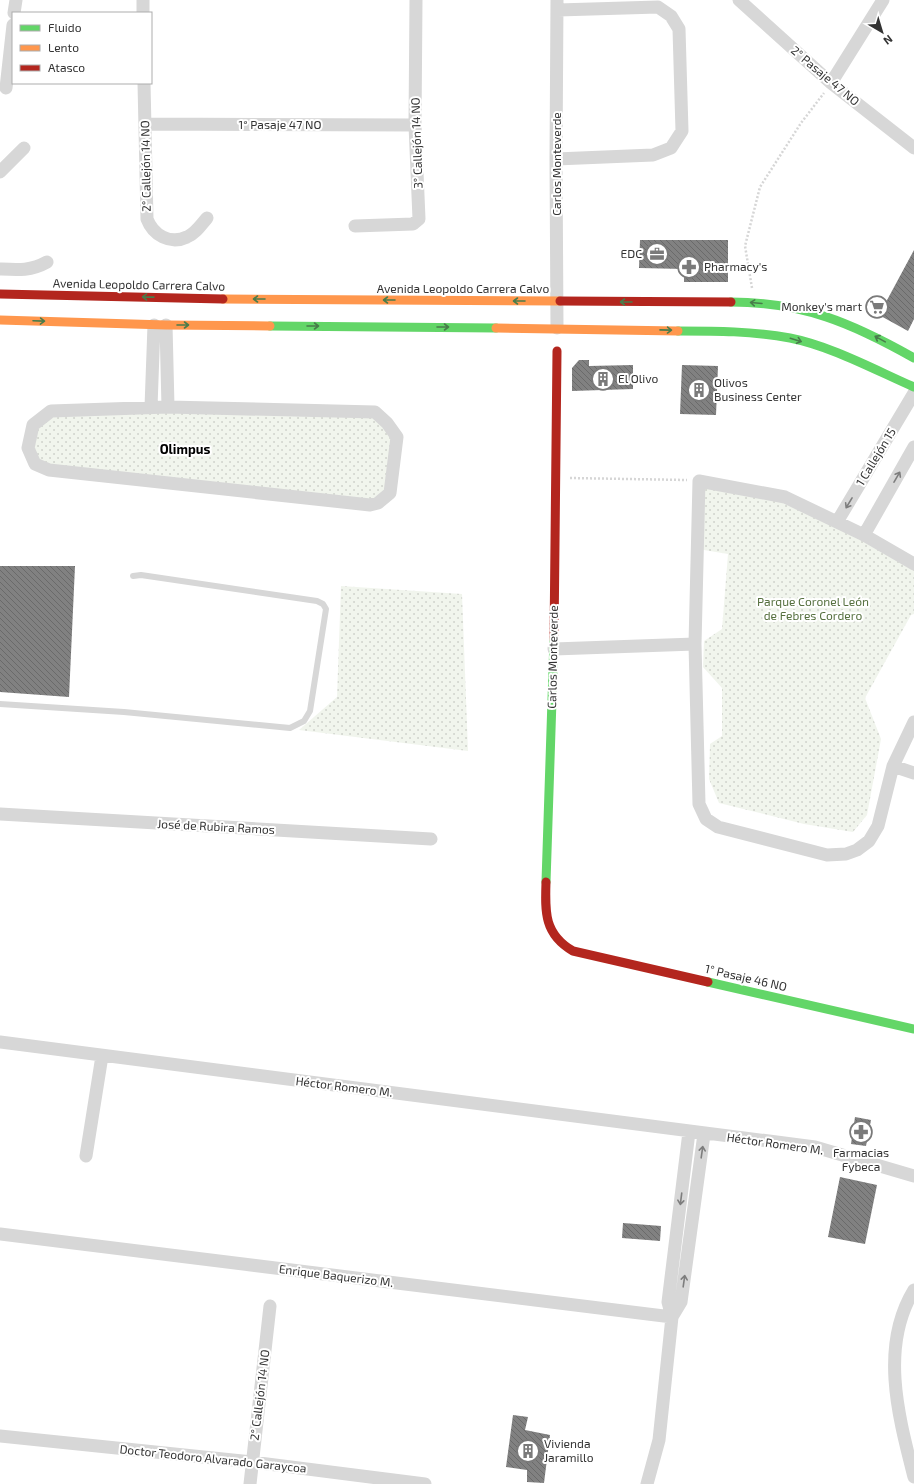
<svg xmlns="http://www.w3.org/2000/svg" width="914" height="1484" font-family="'Exo 2',sans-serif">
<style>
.park{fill:url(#park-dots)}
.building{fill:url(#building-back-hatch)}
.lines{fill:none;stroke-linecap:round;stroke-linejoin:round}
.path{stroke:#d6d6d6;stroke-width:2.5;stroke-dasharray:2 2;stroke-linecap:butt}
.lane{stroke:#d7d7d7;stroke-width:6}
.street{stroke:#d7d7d7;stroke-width:13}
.fast{stroke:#63d668;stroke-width:9}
.slow{stroke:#ff974d;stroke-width:9}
.jam{stroke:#b3261e;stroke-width:9}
.oneway{stroke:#497c4b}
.oneway2{stroke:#7d7d7d}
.labels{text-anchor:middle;stroke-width:4;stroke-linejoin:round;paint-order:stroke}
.street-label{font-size:12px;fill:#333;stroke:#fff}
.poi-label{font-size:12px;fill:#333;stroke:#fff;text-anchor:start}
.park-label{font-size:12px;fill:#56703f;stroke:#fff}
.neighbourhood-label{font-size:13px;font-weight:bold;fill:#000;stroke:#fff}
</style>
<defs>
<pattern id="park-dots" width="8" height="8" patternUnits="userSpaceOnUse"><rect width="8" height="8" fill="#f1f5ed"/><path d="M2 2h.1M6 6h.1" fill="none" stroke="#cfd2cc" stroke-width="1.8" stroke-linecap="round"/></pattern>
<pattern id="building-back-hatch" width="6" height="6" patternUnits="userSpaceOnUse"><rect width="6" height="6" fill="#818181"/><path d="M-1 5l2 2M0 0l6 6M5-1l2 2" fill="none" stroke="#6a6a6a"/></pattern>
</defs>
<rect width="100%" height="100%" fill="#fff"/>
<path class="park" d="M51 411 375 412 397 437 390 493 378 503 35 464 33 425Z
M699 481 785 497 914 564V614L911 615 865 698 881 739 867 815 853 832 804 824 719 803 709 779 710 744 722 736V688L703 667 704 641 722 629 728 554 698 549Z
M341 586 462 594 468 751 299 730 337 697Z"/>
<path class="building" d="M640 240H728V282H684V269L639 268Z
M914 250V319L908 331 879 315Z
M579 360H589V366L633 365V389L572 391V368Z
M682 365 718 366 716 415 680 414Z
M0 566H75L69 697 0 692Z
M855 1117 871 1120 866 1146 851 1144Z
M840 1177 877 1185 865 1244 828 1237Z
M623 1223 661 1226 660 1241 622 1238Z
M513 1415 528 1417 525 1430 550 1435 544 1483 527 1482V1470L506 1467Z"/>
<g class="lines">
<path class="path" d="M752 288 745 246 760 187 801 123 824 93
M570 478 687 480"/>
<path class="lane" d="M0 704 124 712 290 728 304 721 310 711 326 609 323 604 317 601 141 575 133 576"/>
<path class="street" d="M143 0V13
M557 0 556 159 557 328
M739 0 831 83 914 148
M14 13 16 0
M144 83 147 219C153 235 170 245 187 237 195 234 201 225 207 218
M831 83 883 0
M6 88 13 25
M145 124 415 125
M556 159 653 155 671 148 682 131 679 29 671 16 658 7 558 10
M0 172 24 148
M355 226 413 224 419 219 415 125 416 0
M0 269C18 270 31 271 47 262
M166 325 168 407
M151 407 154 325
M168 407 375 412 387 423 397 437 390 493 378 503 370 505 49 470 35 464 28 448 33 425 51 411Z
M837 522 914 393
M864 535 914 447
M914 564 864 535 785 497 699 481 695 644 699 804 706 819 718 827 827 855 846 854 857 850 869 841 878 826 893 766 914 722
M554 649 695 644
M893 766 914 773
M0 814 431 839
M0 1042 815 1147 914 1176
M86 1156 102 1056
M0 1234 672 1317
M914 1290C879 1347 899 1418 914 1477
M672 1317 681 1302 704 1134
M0 1436 252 1462 425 1484
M250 1484 270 1306
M647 1484 659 1440 672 1317 668 1302 689 1132"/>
<path class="fast" d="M731 302C803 302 852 323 914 358
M270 326 496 328
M678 331C715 331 753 331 790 338 831 346 875 370 914 387
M546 882 554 639
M708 982 914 1029"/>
<path class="slow" d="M223 299 560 301
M0 320 166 325 270 326
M496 328 678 331"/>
<path class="jam" d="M0 294 223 299
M560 301 731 302
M554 639 557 351
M546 882C545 912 544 934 573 951L708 982"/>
</g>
<defs><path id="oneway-shaft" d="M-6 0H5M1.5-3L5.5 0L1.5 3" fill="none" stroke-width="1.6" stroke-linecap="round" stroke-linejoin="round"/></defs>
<g class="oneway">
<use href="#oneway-shaft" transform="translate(148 297) rotate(-179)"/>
<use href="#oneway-shaft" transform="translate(259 299) rotate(-180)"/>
<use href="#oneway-shaft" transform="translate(389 300) rotate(-180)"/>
<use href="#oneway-shaft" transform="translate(519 301) rotate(-180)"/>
<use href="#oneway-shaft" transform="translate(626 302) rotate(-180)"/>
<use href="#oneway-shaft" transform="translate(756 303) rotate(-175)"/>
<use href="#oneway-shaft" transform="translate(39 321) rotate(2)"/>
<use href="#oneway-shaft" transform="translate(183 325)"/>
<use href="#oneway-shaft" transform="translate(313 326)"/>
<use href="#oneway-shaft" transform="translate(443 327)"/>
<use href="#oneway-shaft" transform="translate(666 330) rotate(1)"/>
<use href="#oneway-shaft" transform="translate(880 339) rotate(-151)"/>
<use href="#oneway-shaft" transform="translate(796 340) rotate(17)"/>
</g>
<g class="oneway2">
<use href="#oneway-shaft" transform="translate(897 477) rotate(-60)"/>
<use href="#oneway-shaft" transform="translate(849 503) rotate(121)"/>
<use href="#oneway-shaft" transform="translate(702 1152) rotate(-82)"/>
<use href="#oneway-shaft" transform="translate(681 1199) rotate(97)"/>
<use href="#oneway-shaft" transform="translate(684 1281) rotate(-82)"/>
</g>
<defs>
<g id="office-ring" transform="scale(1.15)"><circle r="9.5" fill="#fff" stroke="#7a7a7a" stroke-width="1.5"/><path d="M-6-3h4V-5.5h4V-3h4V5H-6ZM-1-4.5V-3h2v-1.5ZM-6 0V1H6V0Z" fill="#7a7a7a"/></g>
<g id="pharmacy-ring" transform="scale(1.15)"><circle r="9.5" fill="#fff" stroke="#7a7a7a" stroke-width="1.5"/><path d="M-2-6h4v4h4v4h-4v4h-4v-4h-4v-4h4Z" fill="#7a7a7a"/></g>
<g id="supermarket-ring" transform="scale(1.15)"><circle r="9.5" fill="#fff" stroke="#7a7a7a" stroke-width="1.5"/><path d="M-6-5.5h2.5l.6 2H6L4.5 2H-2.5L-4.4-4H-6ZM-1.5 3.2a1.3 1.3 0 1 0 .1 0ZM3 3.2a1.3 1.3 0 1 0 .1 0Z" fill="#7a7a7a"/></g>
<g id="building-ring" transform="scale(1.15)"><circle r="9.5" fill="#fff" stroke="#7a7a7a" stroke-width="1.5"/><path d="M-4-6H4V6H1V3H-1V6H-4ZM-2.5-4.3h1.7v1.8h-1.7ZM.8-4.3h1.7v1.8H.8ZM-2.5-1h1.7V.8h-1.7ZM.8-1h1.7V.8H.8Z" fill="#7a7a7a"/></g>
</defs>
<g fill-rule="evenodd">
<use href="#office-ring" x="657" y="254"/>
<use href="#pharmacy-ring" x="689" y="267"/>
<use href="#supermarket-ring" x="877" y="307"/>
<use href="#building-ring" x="603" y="379"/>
<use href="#building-ring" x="699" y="390"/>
<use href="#pharmacy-ring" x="861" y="1132"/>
<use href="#building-ring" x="528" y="1451"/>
</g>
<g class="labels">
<g class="street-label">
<text transform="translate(825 76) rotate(40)" y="4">2° Pasaje 47 NO</text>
<text x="280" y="129">1° Pasaje 47 NO</text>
<text transform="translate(417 143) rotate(-92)" y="4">3° Callejón 14 NO</text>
<text transform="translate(557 164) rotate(-90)" y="4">Carlos Monteverde</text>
<text transform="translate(146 166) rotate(-91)" y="4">2° Callejón 14 NO</text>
<text transform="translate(139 285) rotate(1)" y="4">Avenida Leopoldo Carrera Calvo</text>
<text x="463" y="293">Avenida Leopoldo Carrera Calvo</text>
<text transform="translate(876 457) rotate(-59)" y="4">1 Callejón 15</text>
<text transform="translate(553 657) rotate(-89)" y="4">Carlos Monteverde</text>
<text transform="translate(216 827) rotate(3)" y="4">José de Rubira Ramos</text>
<text transform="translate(746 978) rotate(13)" y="4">1° Pasaje 46 NO</text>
<text transform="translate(344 1087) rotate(7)" y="4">Héctor Romero M.</text>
<text transform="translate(775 1144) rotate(8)" y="4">Héctor Romero M.</text>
<text transform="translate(336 1276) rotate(7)" y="4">Enrique Baquerizo M.</text>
<text transform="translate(260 1395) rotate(-83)" y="4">2° Callejón 14 NO</text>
<text transform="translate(213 1459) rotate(6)" y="4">Doctor Teodoro Alvarado Garaycoa</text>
</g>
<g class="poi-label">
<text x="642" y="258" text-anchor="end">EDC</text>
<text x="704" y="271">Pharmacy's</text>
<text x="862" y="311" text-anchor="end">Monkey's mart</text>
<text x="618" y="383">El Olivo</text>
<text x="714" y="387">Olivos<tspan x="714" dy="14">Business Center</tspan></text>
<text x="861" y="1157" text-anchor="middle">Farmacias<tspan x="861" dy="14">Fybeca</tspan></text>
<text x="544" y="1448">Vivienda<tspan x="544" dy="14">Jaramillo</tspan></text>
</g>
<g class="park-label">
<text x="813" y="606">Parque Coronel León<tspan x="813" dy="14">de Febres Cordero</tspan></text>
</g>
<g class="neighbourhood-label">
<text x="185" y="454">Olimpus</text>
</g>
</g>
<rect x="12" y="12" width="140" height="72" fill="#ffffff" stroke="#adadad"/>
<rect x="20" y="25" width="20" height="6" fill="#63d668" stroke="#adadad"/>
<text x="48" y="32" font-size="12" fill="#333333">Fluido</text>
<rect x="20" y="45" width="20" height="6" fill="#ff974d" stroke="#adadad"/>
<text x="48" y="52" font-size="12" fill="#333333">Lento</text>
<rect x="20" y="65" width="20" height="6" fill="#b3261e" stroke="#adadad"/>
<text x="48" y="72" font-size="12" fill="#333333">Atasco</text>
<g transform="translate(882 32) rotate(142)" stroke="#ffffff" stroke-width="3" paint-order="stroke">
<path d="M0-3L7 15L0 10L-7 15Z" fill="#333333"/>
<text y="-6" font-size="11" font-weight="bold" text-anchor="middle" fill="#333333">N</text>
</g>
</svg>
